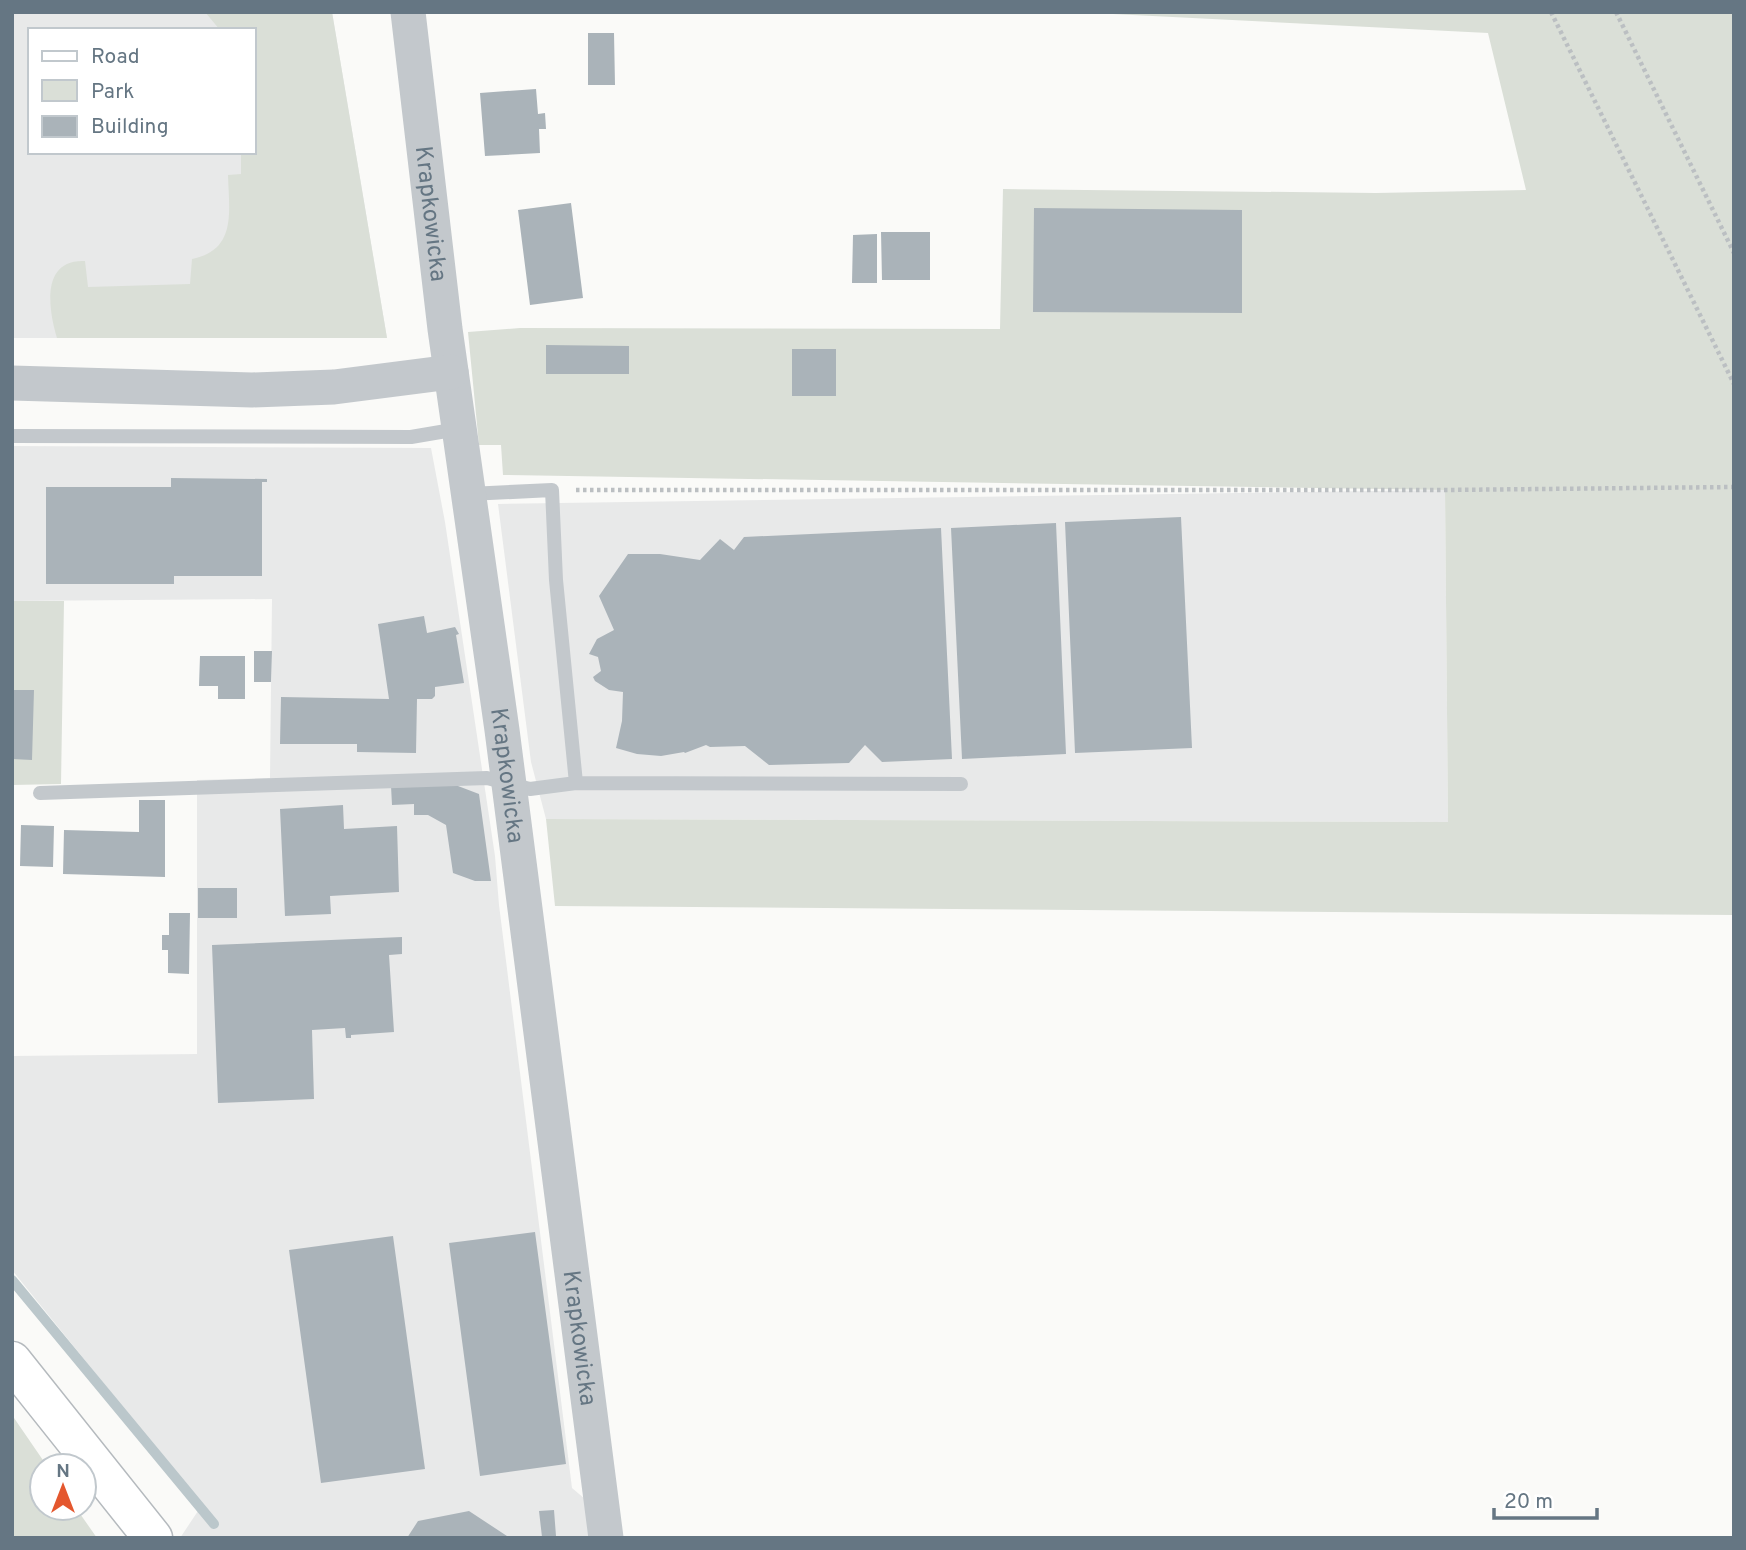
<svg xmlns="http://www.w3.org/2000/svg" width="1746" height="1550" font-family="Overpass,sans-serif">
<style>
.built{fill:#e8e9e9;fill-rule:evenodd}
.green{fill:#dadfd7}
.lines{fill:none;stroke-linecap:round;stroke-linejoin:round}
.stream{stroke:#bbc7cb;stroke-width:10}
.building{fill:#aab3b9}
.primary-casing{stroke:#b5babe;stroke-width:41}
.path{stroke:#bbbfc2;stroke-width:4.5;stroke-dasharray:3.5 3.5;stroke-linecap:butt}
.service{stroke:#c3c8cc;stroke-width:14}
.tertiary{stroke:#c3c8cc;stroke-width:35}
.primary{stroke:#fff;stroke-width:38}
.labels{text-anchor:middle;stroke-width:7;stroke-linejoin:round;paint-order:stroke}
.street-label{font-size:24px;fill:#657683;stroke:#fff}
</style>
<rect width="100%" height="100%" fill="#fafaf8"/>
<path class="built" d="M12 12H332L387 338H12ZM30 30H254V152H30Z
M12 446 431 448 445 522 495 856 499 905 572 1488 604 1515 606 1538H180L202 1505 12 1270V1056L197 1054V780L270 778 272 599 12 601Z
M1445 490 1448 822 546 819 531 762 498 504Z"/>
<path class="green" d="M205 12H332L387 338H57C48 308 41 259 85 261L88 287 190 284 192 259C237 250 229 212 228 175L241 174V152H254V30H220Z
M1073 12H1734V915L555 906 546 819 1448 822 1445 490 503 475 501 445H479L468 332 520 328 1000 329 1003 189 1376 193 1526 190 1488 33Z
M12 601H64L61 784 12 785Z
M12 1415 47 1466H42V1508H76L97 1538H12Z"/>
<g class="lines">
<path class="stream" d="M12 1280 214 1524"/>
</g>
<path class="building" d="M588 33H614L615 85H588Z
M536 89 538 114 545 113 546 129H539L540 153 485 156 480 93Z
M571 203 583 298 530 305 518 210Z
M1034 208 1242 210V313L1033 312Z
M881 232H930V280H882Z
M877 234V283H852L853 235Z
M546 345 629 346V374H546Z
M792 349H836V396H792Z
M171 478 267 479V482H262V576H174V584H46V487H171Z
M1181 517 1192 748 1075 753 1065 522Z
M1056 523 1066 754 962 759 951 528Z
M941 528 952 759 882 762 865 745 849 763 769 765 745 746 710 747 706 745 685 753 684 752 661 756 637 754 616 748 622 721 623 692 609 690 595 681 593 677 601 671 598 657 589 654 597 639 614 630 599 596 628 554H660L700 560 720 539 734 550 744 537Z
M424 616 427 633 455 627 459 634 456 635 464 683 435 687V696L432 699H417L416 753 357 752V744H280L281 697 389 699 378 624Z
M254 651H272L271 682H254Z
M200 656H245V699H218V686H199Z
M12 690H34L32 760 12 759Z
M391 786H458L479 794 491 881H475L453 873 446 825 428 815H414V804L392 805Z
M139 800H165V877L63 874 64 830 139 832Z
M343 805 344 829 397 826 399 892 330 896 331 914 285 916 280 809Z
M21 825 54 826 53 867 20 866Z
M198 888H237V918H198Z
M169 913H190L189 974 168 973V950H162V935H169Z
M402 937V954L389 955 394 1032 351 1035V1038H346L345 1028 312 1030 314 1099 218 1103 212 945Z
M535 1232 566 1464 480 1476 449 1243Z
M393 1236 425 1469 321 1483 289 1250Z
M554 1510 556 1536 542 1537 539 1511Z
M469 1511 510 1538H407L418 1521Z"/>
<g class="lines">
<g class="primary-casing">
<path id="primary" d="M12 1361 153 1538"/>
</g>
<path class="path" d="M1551 12 1734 384
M1616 12 1734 253
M576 490H1445L1734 487"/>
<path class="service" d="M12 436 411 437 458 429
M469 494 552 490 556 580 576 783
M40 793 487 778 530 789 576 783 961 784"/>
<g class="tertiary">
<path id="s1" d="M408 12 445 329 502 730 606 1538"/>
<path d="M12 383 252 390 334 387 451 372"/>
</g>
<use href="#primary" class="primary"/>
</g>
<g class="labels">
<g class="street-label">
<text dy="8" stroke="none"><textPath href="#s1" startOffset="203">Krapkowicka</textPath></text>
<text dy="8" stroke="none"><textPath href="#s1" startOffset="770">Krapkowicka</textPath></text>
<text dy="8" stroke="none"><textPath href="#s1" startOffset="1337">Krapkowicka</textPath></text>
</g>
</g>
<rect width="1746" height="1550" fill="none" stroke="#657683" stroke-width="28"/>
<rect x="28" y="28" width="228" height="126" fill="#ffffff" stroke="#c1c8cd" stroke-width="2"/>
<rect x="42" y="51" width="35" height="10" fill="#ffffff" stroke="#c1c8cd" stroke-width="2"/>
<text x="91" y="63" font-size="21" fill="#657683">Road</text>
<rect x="42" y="80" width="35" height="21" fill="#dadfd7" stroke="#c1c8cd" stroke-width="2"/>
<text x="91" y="98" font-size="21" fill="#657683">Park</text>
<rect x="42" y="116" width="35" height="21" fill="#aab3b9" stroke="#c1c8cd" stroke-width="2"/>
<text x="91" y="133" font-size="21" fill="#657683">Building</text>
<g transform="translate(63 1487)"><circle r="33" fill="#ffffff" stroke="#c1c8cd" stroke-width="2"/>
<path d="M0-5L12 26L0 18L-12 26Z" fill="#e4572e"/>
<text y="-10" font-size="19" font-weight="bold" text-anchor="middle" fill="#657683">N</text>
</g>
<path d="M1494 1508v10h103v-10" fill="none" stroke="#657683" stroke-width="3.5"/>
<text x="1504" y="1508" font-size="21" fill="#657683" stroke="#ffffff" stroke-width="5" paint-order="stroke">20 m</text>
</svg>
